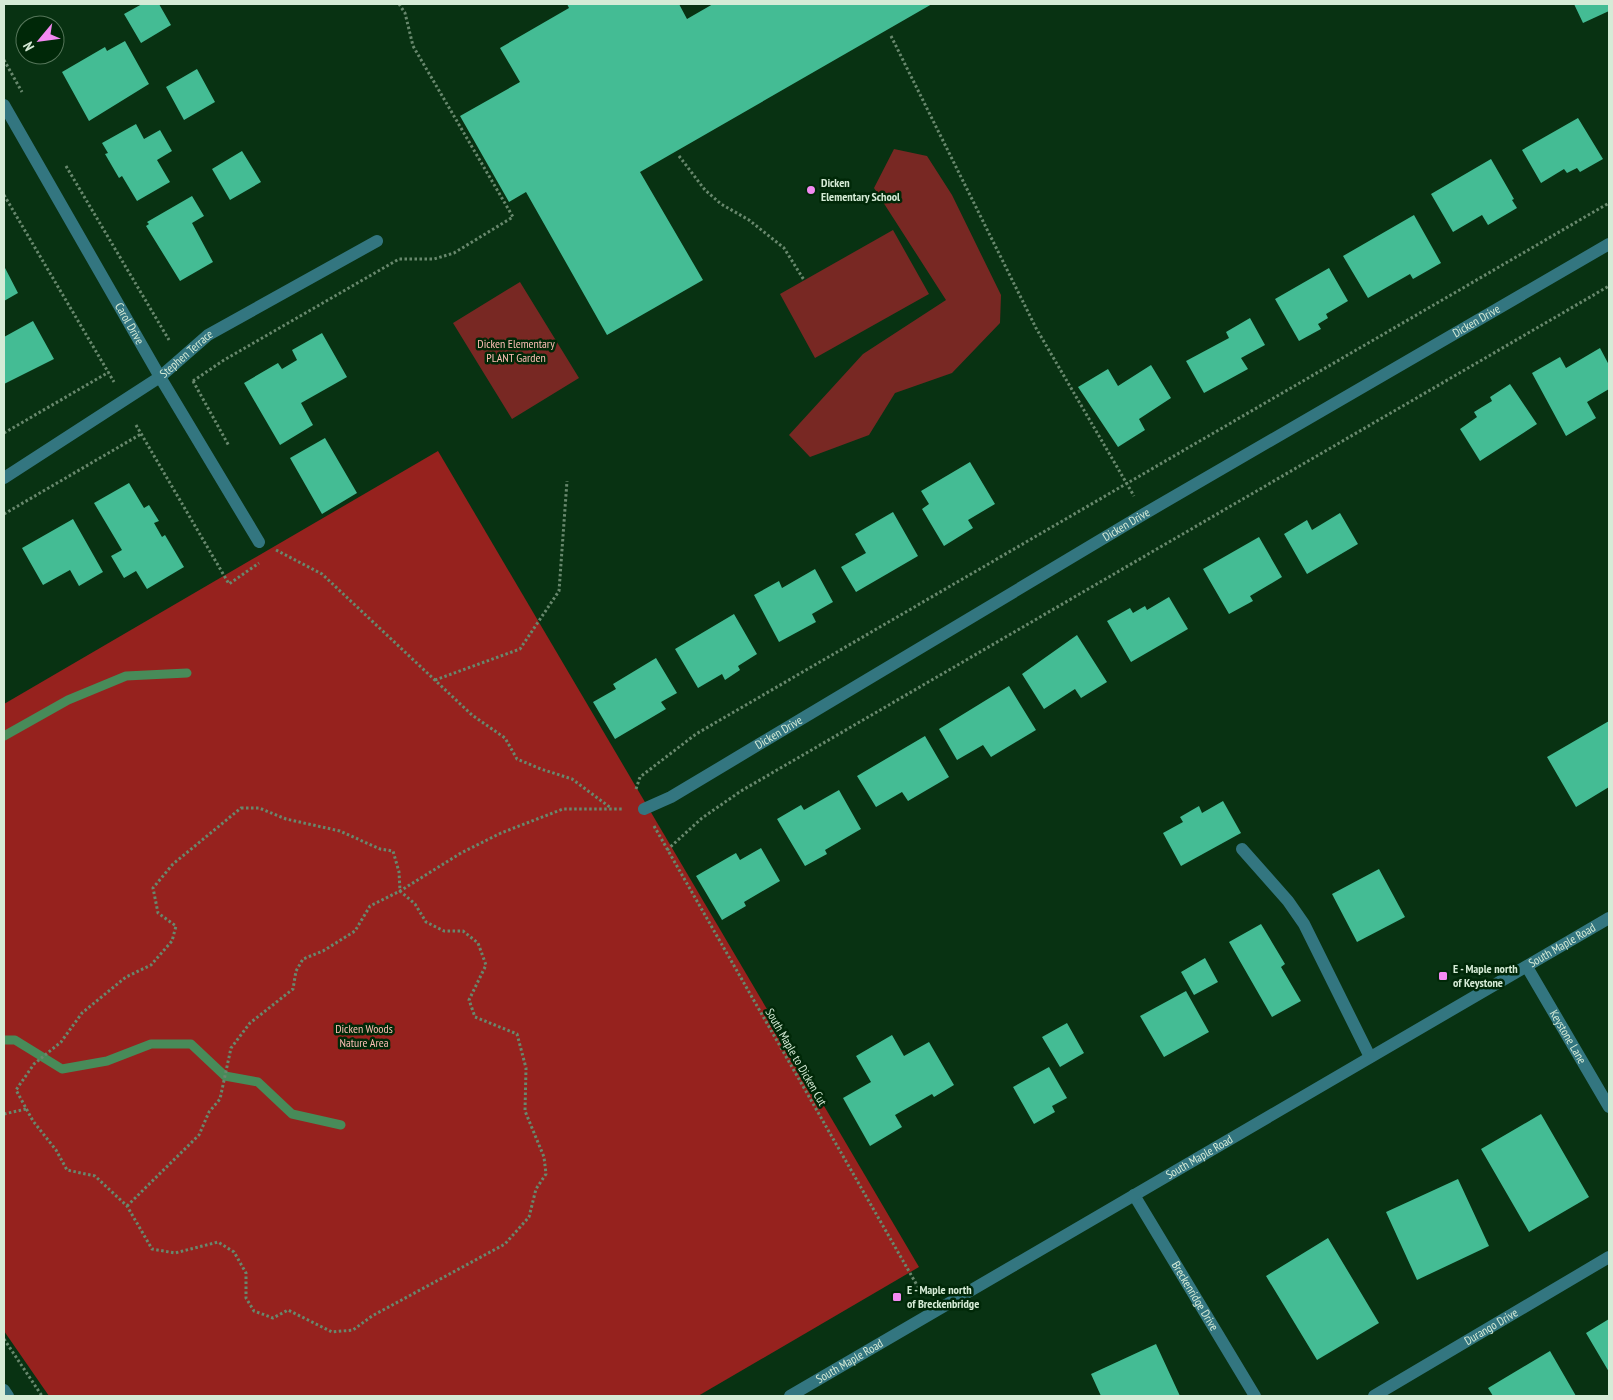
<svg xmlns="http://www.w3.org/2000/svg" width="1613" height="1400" font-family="'PT Sans Narrow',sans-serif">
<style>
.green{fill:#782823}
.forest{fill:#96221e}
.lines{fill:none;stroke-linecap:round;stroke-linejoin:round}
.stream{stroke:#488b59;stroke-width:9}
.building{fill:#44bc94}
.path{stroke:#68886d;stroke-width:3;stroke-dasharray:2.5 2.5;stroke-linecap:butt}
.minor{stroke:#337680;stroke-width:12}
.poi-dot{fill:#f38af2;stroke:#002808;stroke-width:2}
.labels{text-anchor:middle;stroke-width:5;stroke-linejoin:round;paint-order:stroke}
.poi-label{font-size:12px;font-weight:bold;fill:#d5ebd6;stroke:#002808;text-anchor:start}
.street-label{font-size:12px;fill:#d5ebd6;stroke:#002808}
.park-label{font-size:12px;fill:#fcbeb5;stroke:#002808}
</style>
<rect width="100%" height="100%" fill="#083212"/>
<path class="green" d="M894 149 927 156 952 195 1001 295 1000 323 952 373 895 393 869 435 810 457 789 435 863 354 946 300 874 188Z
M893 230 929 294 815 358 780 294Z
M520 282 579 378 512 419 453 323Z"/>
<path class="forest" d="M438 451 919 1267 698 1396H49L4 1331V704Z"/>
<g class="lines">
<path class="stream" d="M4 736 68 700 126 676 187 673
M4 1040H15L62 1069 107 1061 151 1044H191L225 1076 258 1082 292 1114 341 1125"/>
</g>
<path class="building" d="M142 4H159L171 25 141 43 124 14Z
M567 4H679L687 19 713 4H932L640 172 703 280 607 335 526 192 509 202 460 116 520 82 500 48 569 8Z
M1574 4H1609V11L1583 23Z
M125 41 149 84 89 121 62 72 105 47 107 51Z
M197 69 215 102 184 120 166 87Z
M1578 118 1603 159 1580 172 1577 168 1567 173 1564 169 1541 183 1522 150Z
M136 124 144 139 160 130 172 151 157 160 170 182 137 201 122 176 119 178 105 154 108 153 102 143Z
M242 151 261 182 230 200 212 169Z
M1491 159 1514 199 1512 200 1517 208 1488 225 1482 215 1453 232 1431 194Z
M192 196 204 216 192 223 213 262 180 281 146 226 149 224 147 222Z
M1414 215 1441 263 1413 279 1410 274 1368 298 1343 256Z
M4 266 18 293 4 301Z
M1329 268 1348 301 1326 314 1328 318 1318 324 1321 329 1299 341 1275 299Z
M1250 318 1265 345 1241 358 1248 369 1204 393 1186 361 1229 338 1226 332Z
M33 321 54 359 4 384V337Z
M322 333 347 377 301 403 313 425 280 445 244 383 278 363 282 369 297 360 292 350Z
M1600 348 1609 365V389L1587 402 1596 418 1566 436 1532 373 1560 357 1566 368Z
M1151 365 1171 398 1139 419 1145 430 1118 447 1078 387 1108 369 1118 386Z
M1510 384 1537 424 1480 461 1460 429 1477 417 1474 412 1492 401 1490 397Z
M325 438 357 493 322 514 290 458Z
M970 462 995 504 968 520 973 528 944 546 922 509 929 504 921 491Z
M129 483 144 508 149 505 159 521 154 523 162 537 165 535 184 567 147 589 136 571 124 578 111 556 122 550 94 503Z
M893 512 918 556 856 592 841 567 866 553 855 534Z
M1340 513 1358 544 1307 574 1284 534 1307 520 1312 530Z
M73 519 103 572 79 586 70 570 43 585 22 548Z
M1259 537 1282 577 1250 596 1253 601 1229 614 1203 569Z
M815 569 833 602 812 614 816 622 779 642 754 595 779 581 782 588Z
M1169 597 1188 629 1131 662 1107 621 1130 608 1133 613 1145 606 1147 610Z
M734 614 757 654 738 666 740 670 725 680 722 674 698 688 675 649Z
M1077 635 1107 682 1081 698 1075 689 1044 709 1022 674Z
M656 658 677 693 661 702 666 709 615 739 593 702 616 689 613 684Z
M1009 686 1036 730 991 757 983 745 957 760 939 729Z
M1609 721V787L1576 807 1547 757Z
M925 736 949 777 908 801 902 792 876 807 857 776Z
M839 790 861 829 825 850 827 854 805 866 777 819 801 805 804 810Z
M1223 801 1241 833 1181 866 1163 833 1183 822 1180 817 1199 806 1202 813Z
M761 848 780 881 744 902 746 906 722 920 696 876 736 853 740 860Z
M1379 869 1405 917 1357 942 1332 894Z
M1261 924 1285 964 1281 967 1301 1001 1272 1017 1229 942Z
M1205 958 1218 982 1194 995 1181 972Z
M1186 991 1209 1032 1164 1057 1140 1016Z
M1067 1023 1084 1053 1060 1067 1042 1037Z
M892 1035 904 1056 929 1042 954 1085 934 1097 932 1094 895 1115 902 1127 870 1146 843 1098 871 1082 856 1056Z
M1049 1067 1067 1098 1052 1106 1055 1112 1034 1124 1013 1087Z
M1541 1114 1589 1197 1529 1232 1481 1149Z
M1458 1179 1489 1246 1417 1280 1386 1212Z
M1328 1238 1379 1323 1317 1360 1266 1276Z
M1609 1319V1372L1586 1333Z
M1156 1344 1180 1396H1101L1091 1374Z
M1550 1351 1576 1396H1493L1488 1388Z"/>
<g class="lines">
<path class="path" d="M891 36 1036 328 1134 496
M4 60 22 92
M679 156 705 190 721 204 749 220 784 248 804 280
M66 166 169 340
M4 195 114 382
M193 381 224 360 399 259H434L454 253 513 217 413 46 405 13 399 4
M193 381 229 446
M136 425 229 584 259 563
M4 433 109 372
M4 514 141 434
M276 550 322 574 472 715 505 738 517 759 541 769 572 779 611 808
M435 680 520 649 559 591 567 481
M636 789 640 777 696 734 1609 203
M241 808H259L286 819 340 831 380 849 393 851 399 872 400 891 415 904 426 922 444 931H463L478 943 486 965 469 1000 475 1017 517 1034 526 1068 525 1111 544 1157 546 1174 536 1189 529 1217 505 1244 372 1316 353 1330 332 1332 288 1310 273 1318 254 1311 246 1298V1273L234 1252 218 1242 175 1253 152 1249 127 1206 95 1176 67 1170 56 1150 33 1121 16 1090 34 1064 61 1042 82 1013 126 977 151 965 172 941 176 926 158 913 153 888 173 864Z
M654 826 922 1294
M667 850 702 818 741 791 1609 286
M4 1114 26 1109
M127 1206 199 1135 209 1112 220 1099 231 1048 250 1023 293 989 296 971 303 959 323 951 355 931 370 906 400 891 461 853 501 833 563 809H623
M4 1339 42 1396"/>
<g class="minor">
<path id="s1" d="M4 105 160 377 259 542"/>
<path id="s2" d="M4 478 160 377 208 335 377 241"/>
<path id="s3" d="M644 809 671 797 1144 514 1609 244"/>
<path d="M1242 849 1288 901 1304 924 1370 1057"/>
<path id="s4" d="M1527 967 1609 1107"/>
<path id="s5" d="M1134 1195 1255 1396"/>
<path d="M4 1390 8 1396"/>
<path id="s6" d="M790 1396 1609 918"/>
<path id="s7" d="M1374 1396 1609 1257"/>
</g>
</g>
<g class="poi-dot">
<circle cx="811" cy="190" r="5"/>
<rect x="1438" y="971" width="10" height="10" rx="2.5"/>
<rect x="892" y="1292" width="10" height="10" rx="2.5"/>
</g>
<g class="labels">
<g class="poi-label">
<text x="821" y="187">Dicken<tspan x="821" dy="14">Elementary School</tspan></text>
<text x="1453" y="973">E - Maple north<tspan x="1453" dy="14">of Keystone</tspan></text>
<text x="907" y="1294">E - Maple north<tspan x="907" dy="14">of Breckenbridge</tspan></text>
</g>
<g class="street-label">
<text dy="4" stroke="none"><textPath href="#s3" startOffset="965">Dicken Drive</textPath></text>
<text dy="4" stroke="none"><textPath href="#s1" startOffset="252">Carol Drive</textPath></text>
<text dy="4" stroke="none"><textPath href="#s2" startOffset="221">Stephen Terrace</textPath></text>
<text dy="4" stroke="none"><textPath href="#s3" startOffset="560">Dicken Drive</textPath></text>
<text dy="4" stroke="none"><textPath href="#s3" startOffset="155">Dicken Drive</textPath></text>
<text dy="4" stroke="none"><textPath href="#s6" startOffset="894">South Maple Road</textPath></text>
<text dy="4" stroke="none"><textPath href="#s4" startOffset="81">Keystone Lane</textPath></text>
<text transform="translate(796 1057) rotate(60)" y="4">South Maple to Dicken Cut</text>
<text dy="4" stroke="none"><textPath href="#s6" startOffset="474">South Maple Road</textPath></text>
<text dy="4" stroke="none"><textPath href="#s5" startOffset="118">Breckenridge Drive</textPath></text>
<text dy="4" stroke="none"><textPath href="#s7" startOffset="136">Durango Drive</textPath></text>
<text dy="4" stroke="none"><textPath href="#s6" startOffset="69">South Maple Road</textPath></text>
</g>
<g class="park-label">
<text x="516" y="348">Dicken Elementary<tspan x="516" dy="14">PLANT Garden</tspan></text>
<text x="364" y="1033">Dicken Woods<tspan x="364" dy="14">Nature Area</tspan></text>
</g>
</g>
<rect width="1613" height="1400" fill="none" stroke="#d5ebd6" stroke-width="10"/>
<g transform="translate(40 40) rotate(241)"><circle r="24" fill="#002808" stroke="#55765a"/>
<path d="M0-4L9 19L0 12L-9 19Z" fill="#f38af2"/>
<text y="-8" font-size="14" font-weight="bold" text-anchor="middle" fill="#d5ebd6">N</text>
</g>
</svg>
